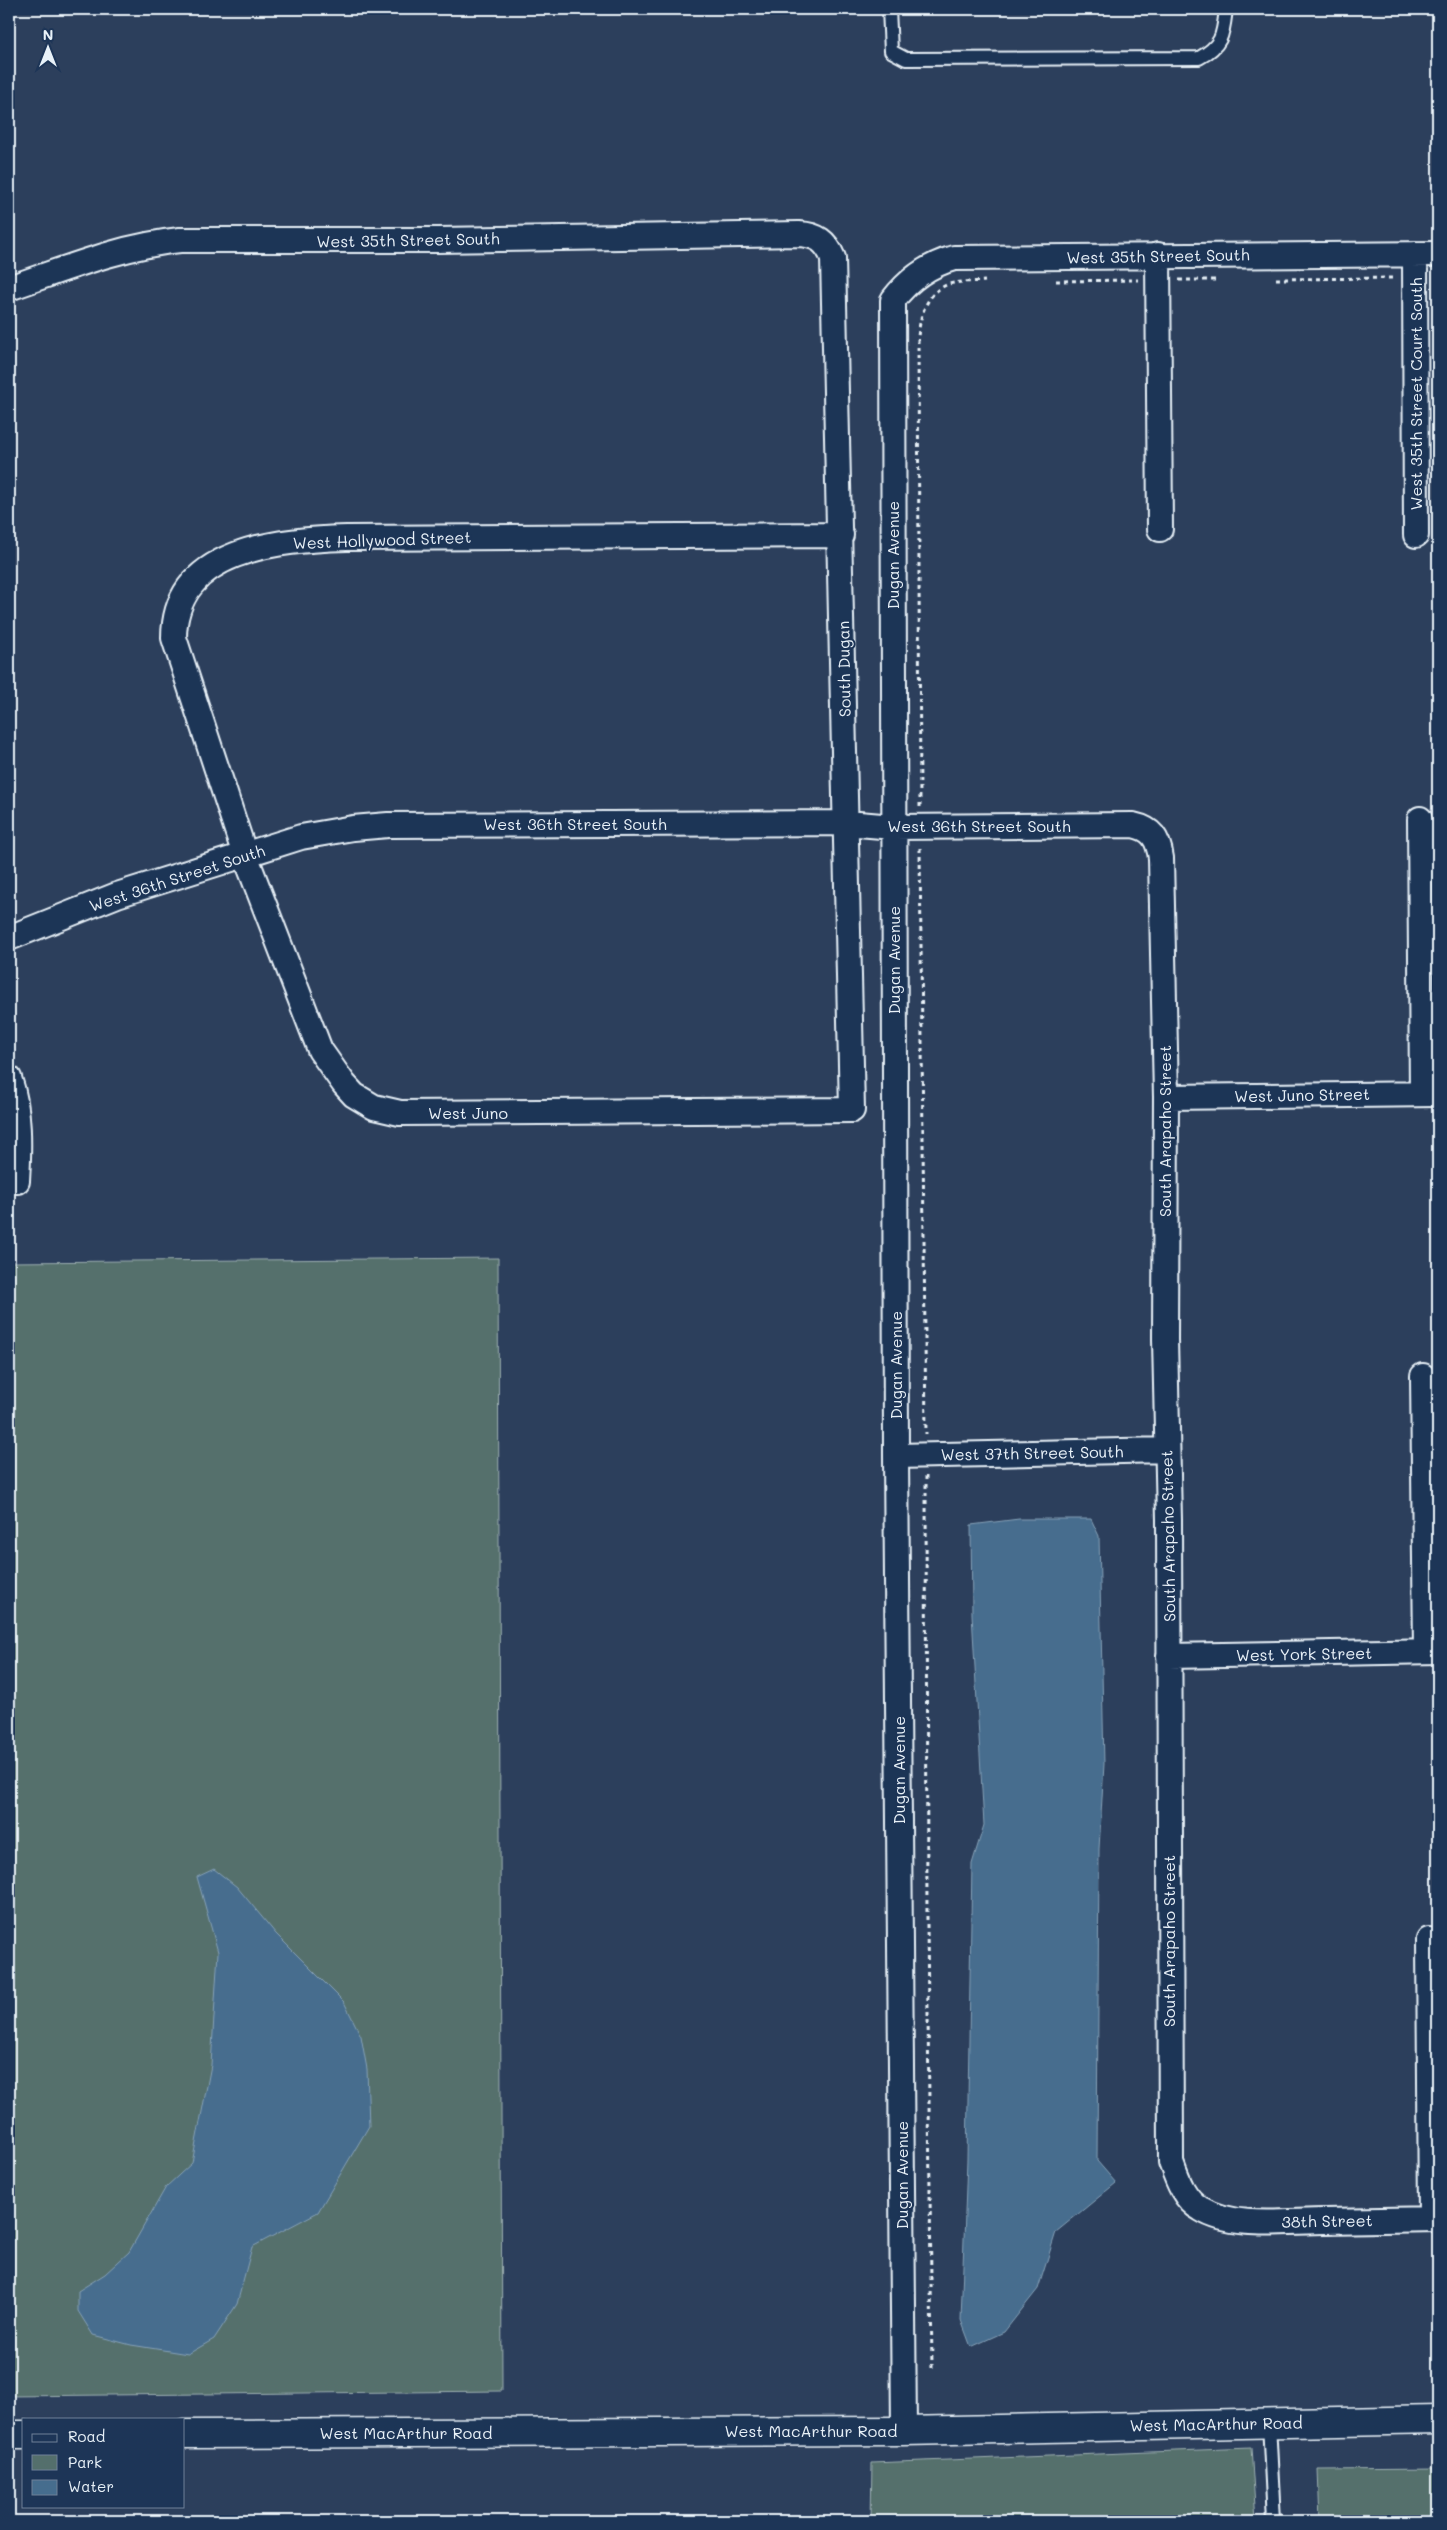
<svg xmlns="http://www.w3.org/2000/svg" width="1447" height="2530" font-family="Mali,sans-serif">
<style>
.green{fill:#546f6c;stroke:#9eb0b2}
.water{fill:#466d8e;stroke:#87a2b8}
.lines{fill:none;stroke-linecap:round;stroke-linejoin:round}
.service-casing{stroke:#e8f1f8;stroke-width:16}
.minor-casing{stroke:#e8f1f8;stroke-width:28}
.tertiary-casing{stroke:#e8f1f8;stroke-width:31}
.path{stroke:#e8f1f8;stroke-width:3;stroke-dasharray:4 4;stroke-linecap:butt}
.service{stroke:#1d3557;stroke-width:12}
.minor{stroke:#1d3557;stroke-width:24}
.tertiary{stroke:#1d3557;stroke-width:28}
.labels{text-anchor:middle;stroke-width:4;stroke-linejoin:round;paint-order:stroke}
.street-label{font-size:16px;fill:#e8f1f8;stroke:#1d3557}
</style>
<rect width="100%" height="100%" fill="#2c3f5c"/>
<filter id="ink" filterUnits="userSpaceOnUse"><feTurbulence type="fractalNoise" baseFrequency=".02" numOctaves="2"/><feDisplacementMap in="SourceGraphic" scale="10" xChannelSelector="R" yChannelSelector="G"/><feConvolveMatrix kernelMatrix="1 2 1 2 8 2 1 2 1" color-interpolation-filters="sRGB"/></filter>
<g filter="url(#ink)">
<path class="green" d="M498 1258 502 2391 9 2396V1262Z
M1251 2448 1256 2521H871L872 2463Z
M1438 2469V2521H1320L1318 2470Z"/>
<path class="water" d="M1019 1519H1091L1099 1536 1104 1764 1099 1849 1097 2161 1116 2183 1056 2232 1038 2289 1004 2332 971 2347 961 2320 967 2159 971 1921 972 1864 984 1825 972 1614 971 1525Z
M214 1869 237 1887 276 1934 344 2002 361 2036 367 2069 369 2126 318 2212 252 2247 237 2304 214 2339 188 2354 131 2345 93 2335 78 2311V2291L105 2274 129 2252 166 2187 192 2163 211 2065 218 1952 197 1877Z"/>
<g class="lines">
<g class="service-casing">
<path id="service" d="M889 9 891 51 906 59 1199 58C1223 45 1223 34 1226 9
M1269 2423 1274 2521"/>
</g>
<g class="minor-casing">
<path id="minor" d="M1415 254 1416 535
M1158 255 1160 529
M9 288C65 269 121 246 180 240H438L799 234C817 235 826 241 833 258L852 1110 400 1113 374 1107 354 1095 344 1084 320 1050 245 855 174 638C174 548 279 540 347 538L841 535
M1420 819 1422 1094
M9 938 117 895 301 837 353 828 388 825 847 823 893 827 1133 825C1152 829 1158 838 1161 858L1166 1097 1165 1339 1169 1520 1171 2162C1177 2179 1184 2200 1201 2209 1233 2229 1287 2221 1324 2221 1362 2220 1400 2220 1438 2219
M9 1078C20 1110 19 1147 17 1181
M1166 1097 1437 1094
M1423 1376 1426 1651
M896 1456 1167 1450
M1169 1656 1438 1651
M1429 1940 1431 2219
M904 2431 896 1456 893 300C909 279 929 265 954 258L1438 254"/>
</g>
<g class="tertiary-casing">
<path id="tertiary" d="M184 2434 904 2431 1438 2420
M9 2435H24"/>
</g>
<path class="path" d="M1276 279 1395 278
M1179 280H1218
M1056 281 1138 280
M920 807 918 337C920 316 926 292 949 284 960 281 974 282 985 281
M920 848 926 1434
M926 1476 927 1924 932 2370"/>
<use href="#service" class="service"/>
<use href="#minor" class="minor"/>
<use href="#tertiary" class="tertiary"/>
</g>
</g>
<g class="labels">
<g class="street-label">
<text transform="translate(408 240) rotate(-1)" y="6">West 35th Street South</text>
<text transform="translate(1158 256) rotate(-1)" y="6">West 35th Street South</text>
<text transform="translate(1416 394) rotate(-90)" y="6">West 35th Street Court South</text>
<text transform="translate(382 540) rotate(-2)" y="6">West Hollywood Street</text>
<text transform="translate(893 555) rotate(-90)" y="6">Dugan Avenue</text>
<text transform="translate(844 669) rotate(-91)" y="6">South Dugan</text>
<text x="575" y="830">West 36th Street South</text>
<text x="979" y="832">West 36th Street South</text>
<text transform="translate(177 878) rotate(-18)" y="6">West 36th Street South</text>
<text transform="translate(894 960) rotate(-90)" y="6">Dugan Avenue</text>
<text transform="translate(1302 1095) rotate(-1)" y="6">West Juno Street</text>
<text x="468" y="1119">West Juno</text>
<text transform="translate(1165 1131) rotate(-90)" y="6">South Arapaho Street</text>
<text transform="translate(896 1365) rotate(-90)" y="6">Dugan Avenue</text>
<text transform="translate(1032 1453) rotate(-1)" y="6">West 37th Street South</text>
<text transform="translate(1168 1536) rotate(-91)" y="6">South Arapaho Street</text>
<text transform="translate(1304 1654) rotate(-1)" y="6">West York Street</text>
<text transform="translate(899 1770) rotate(-90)" y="6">Dugan Avenue</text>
<text transform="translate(1169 1941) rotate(-90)" y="6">South Arapaho Street</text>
<text transform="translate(902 2175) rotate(-90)" y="6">Dugan Avenue</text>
<text transform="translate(1327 2221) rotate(-1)" y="6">38th Street</text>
<text transform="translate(1216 2424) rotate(-1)" y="6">West MacArthur Road</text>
<text x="811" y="2437">West MacArthur Road</text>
<text x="406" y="2439">West MacArthur Road</text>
</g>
</g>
<rect width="1447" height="2530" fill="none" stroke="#1d3557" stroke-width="30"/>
<rect x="15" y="15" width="1417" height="2500" fill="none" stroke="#e8f1f8" stroke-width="2" filter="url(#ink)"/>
<rect x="22" y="2418" width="162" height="90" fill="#1d3557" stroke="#6e8097"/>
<rect x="32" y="2434" width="25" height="8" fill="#1d3557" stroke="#6e8097"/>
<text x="68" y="2442" font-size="15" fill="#e8f1f8">Road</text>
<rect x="32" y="2455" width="25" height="15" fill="#546f6c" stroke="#6e8097"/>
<text x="68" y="2468" font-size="15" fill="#e8f1f8">Park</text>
<rect x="32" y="2480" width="25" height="15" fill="#466d8e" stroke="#6e8097"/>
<text x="68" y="2492" font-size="15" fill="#e8f1f8">Water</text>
<g transform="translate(48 48)" stroke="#1d3557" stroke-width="4" paint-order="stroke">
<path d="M0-4L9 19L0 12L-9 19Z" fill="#e8f1f8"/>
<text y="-8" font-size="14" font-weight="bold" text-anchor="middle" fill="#e8f1f8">N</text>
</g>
</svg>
